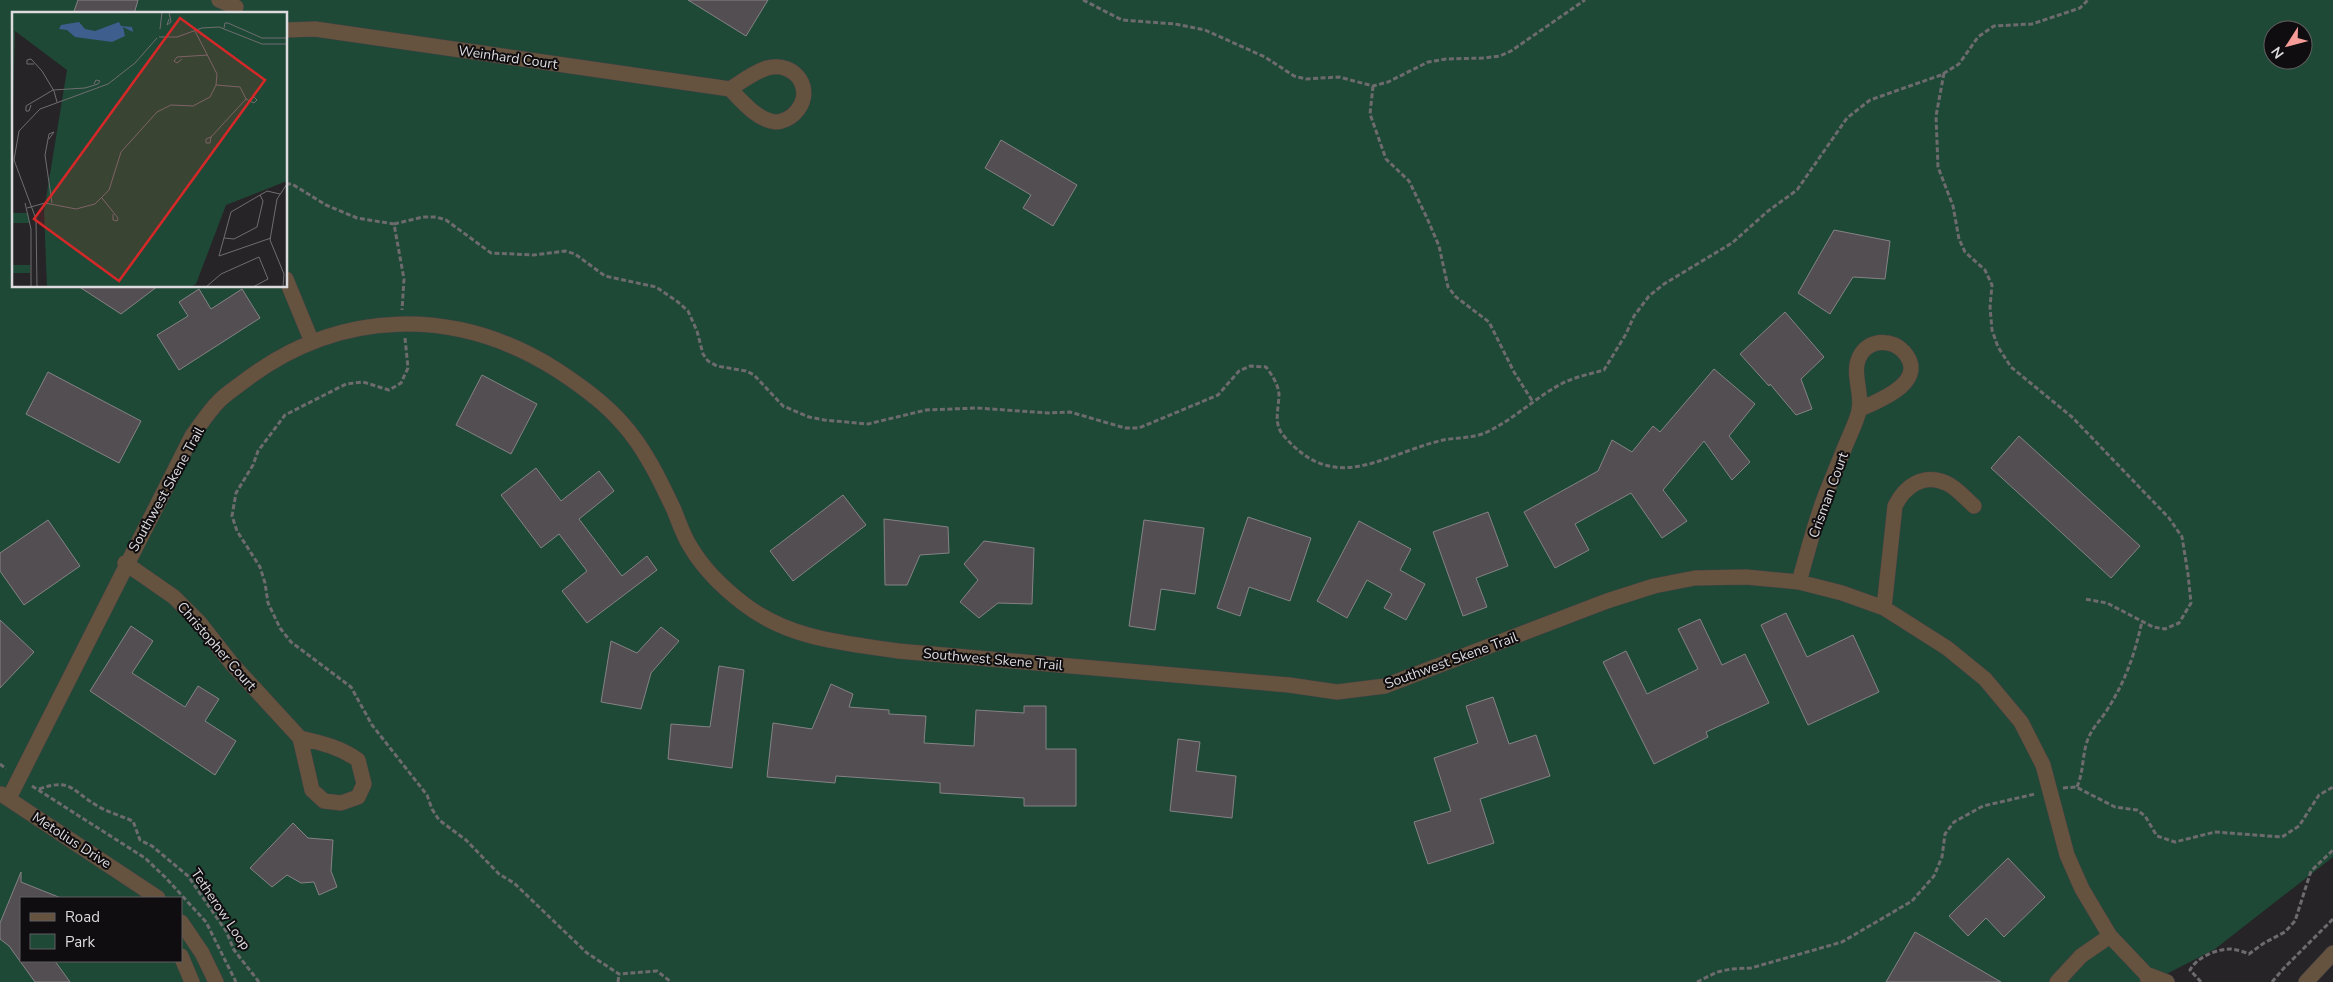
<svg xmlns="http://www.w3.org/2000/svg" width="2333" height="982" font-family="'Nunito Sans',sans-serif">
<rect width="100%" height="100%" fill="#272427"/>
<path fill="#1e4936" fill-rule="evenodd" d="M0,0h2333v857l-118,92 -64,33h-2151zM14,14h272v272h-272zM2273,30h30v30h-30zM21,898h160v63h-160z"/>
<path fill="#524e52" stroke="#858285" d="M78,0h60l-4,14h-61z
M688,0h80l-22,36z
M1001,140l76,45 -24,41 -30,-18 8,-13 -46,-27z
M1834,230l56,11 -5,38 -32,-2 -23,37 -32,-21z
M78,286h80l-37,28z
M199,289l12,20 31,-20 18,29 -81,52 -22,-35 31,-19 -9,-14z
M1785,312l39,45 -23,22 11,30 -16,6 -26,-31 -1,2 -29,-32z
M1714,369l41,35 -26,32 21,26 -18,18 -28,-39 -41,49 24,31 -25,17 -31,-45 -56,31 14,26 -34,18 -31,-56 74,-41 14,-31 20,12 21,-26 7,6z
M48,372l93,49 -22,42 -93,-49z
M482,375l55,29 -26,50 -55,-29z
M2019,436l121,110 -29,32 -120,-110z
M536,468l25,33 38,-30 15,20 -35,28 43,57 25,-20 10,14 -70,53 -25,-32 25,-20 -28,-37 -18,14 -40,-53z
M843,495l23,30 -73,56 -23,-30z
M1488,512l20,54 -32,12 11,29 -24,9 -30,-84z
M1248,517l63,21 -21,63 -41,-14 -9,29 -23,-8z
M884,519l64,8 1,26 -29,2 -13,30h-22z
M48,520l32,46 -56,39 -24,-34v-18z
M1144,520l60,8 -9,66 -34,-5 -6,41 -26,-4z
M1359,521l52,28 -11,21 25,14 -19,36 -22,-12 8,-14 -25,-14 -20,38 -30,-17z
M984,541l50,7 -2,56 -34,-1 -19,15 -19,-16 18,-22 -14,-16z
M1786,613l21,44 46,-22 26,57 -71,33 -47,-100z
M1700,619l22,46 23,-11 24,49 -63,29 2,5 -54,27 -51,-102 23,-11 21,43 51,-25 -20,-40z
M0,620l34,32 -34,36z
M131,626l22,15 -21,32 53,34 13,-21 21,13 -14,22 31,20 -21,34 -125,-84z
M661,627l18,14 -28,32 -10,36 -40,-7 10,-61 26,12z
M719,666l25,4 -12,98 -64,-9 3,-35 39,3z
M831,684l22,10 -4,13 40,3v4l37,2 -2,27 50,3 2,-36 48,3v-7h22v43h30v57h-52v-8l-84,-5v-10l-104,-7 -1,7 -68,-6 6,-54 39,6z
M1493,697l16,47 27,-9 14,41 -70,23 14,44 -66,21 -14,-42 37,-11 -17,-53 44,-15 -12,-37z
M1178,739l22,3 -4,29 40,5 -4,42 -62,-7z
M293,823l15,15 25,2 -2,31 6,16 -18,8 -5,-13 -13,1 -14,-8 -15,12 -22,-19z
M2008,858l37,39 -41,40 -18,-19 -18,18 -19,-20z
M21,872v10l40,16h-40v63h34l15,21h-35l-26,-36 -9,-7v-16z
M1915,932l28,16 58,34h-115z"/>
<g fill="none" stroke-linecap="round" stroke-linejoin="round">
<g stroke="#444144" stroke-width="16">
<path id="minor" d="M219,0l17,7
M286,30l29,-1 415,60c12,12 28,32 46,33 6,0 14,-4 18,-8 23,-22 2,-54 -27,-46 -13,4 -26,14 -37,21
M286,279l26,63
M125,563l49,34 25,25 33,42 68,74 12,52 12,11 17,2 17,-6 6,-13 -6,-24c-18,-13 -37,-17 -58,-22
M1799,582c9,-31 16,-61 28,-91 8,-19 15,-38 23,-56 3,-8 8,-17 9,-25 4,-18 -9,-39 2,-56 10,-15 31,-15 43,-2 25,29 -23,48 -44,57
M1884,608l11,-102c10,-20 28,-33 51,-23 10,4 20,16 28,23
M1,794l157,104
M9,798l183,-362c8,-11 17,-25 27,-35 7,-7 16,-13 24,-19 96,-74 213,-76 314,-12 23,15 47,32 65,53 22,24 38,57 52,87 5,12 9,25 16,36 14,24 33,42 54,58 45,35 100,39 154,47l391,34 48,7 48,-6 222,-85 47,-15 41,-8 51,-1 53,5 43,11 42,15 63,40 38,31 36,43 22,43 24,90 15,34 28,47 36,38 3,8
M181,922l21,31 14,29
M181,956l11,26
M2146,974l21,8
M2057,982l24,-26 29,-20
M2306,982l27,-29"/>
</g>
<path stroke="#6d6b6d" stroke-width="3" stroke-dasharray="5 2.5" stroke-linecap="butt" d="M1083,0l39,20 53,4 30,6 60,27 29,19 12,3 33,-2 34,9 15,-4 40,-20 18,-3 38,-1 16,-2 11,-5 74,-51
M1944,73l-8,43 2,51 15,39 6,33 6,13 20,18 7,15 -2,22 2,23 6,17 13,20 61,50 97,101 13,19 6,37 3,29 -12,20 -14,6 -12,-2 -46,-24 -22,-4
M1373,86l-3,28 16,45 23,22 18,37 12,28 9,41 8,10 33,25 25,50 19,30
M286,184h6l34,21 31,13 37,6 10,55 -2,31
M394,224l29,-7h13l10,3 45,33 43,2 31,-4 10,3 30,22 51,11 22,15 10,9 9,20 6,23 5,7 9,5 29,5 8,4 29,31 26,11 15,3 44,4 58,-14 51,-2 71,5 22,-1 55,16h14l79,-33 21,-24 11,-5 16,1c6,8 12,17 13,27 0,14 -6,29 4,41 51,60 95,22 156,6 15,-4 34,-2 48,-9 27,-13 48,-34 74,-48 13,-7 29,-10 43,-14l22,-36 8,-18 15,-20 15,-12 68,-41 36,-32 29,-21 50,-72 23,-18 71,-25 18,-11 19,-27 16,-11 38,-2 48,-16 8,-8
M405,338l3,30 -7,15 -12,7 -26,-8 -17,2 -61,31 -27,36 -5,14 -17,28 -4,23 5,15 23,36 5,16 3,20 12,25 11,14 60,45 21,38 55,70 5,14 7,11 27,20 33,34 15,9 73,70 32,21 38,-3 14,11
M0,764l6,5
M32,786l113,72 21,20 40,44 30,60
M2077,787c7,-16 5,-33 11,-48 4,-11 13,-19 19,-29 18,-28 28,-56 35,-89
M2063,788l13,-1 39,20 22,3 8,6 12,20 18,6 40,-10 67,5 17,-11 20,-31 14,-8
M39,789c32,-11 32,1 57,16 11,7 25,11 37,16l7,19 12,6 36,30 38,55 8,19 25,32
M618,982l1,-8
M1697,982l20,-10 14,-3 20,-1 91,-26 70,-41 22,-25 8,-19 3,-23 9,-12 29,-16 52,-12
M2201,982l-11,-12c6,-12 26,-21 40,-21 6,0 14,3 19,5l15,-11 21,-11 10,-11 16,-50 22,-21
M2272,982l12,-14 49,-49"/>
<use href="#minor" stroke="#65533f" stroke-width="15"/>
</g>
<g text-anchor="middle" stroke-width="4" stroke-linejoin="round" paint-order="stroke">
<g font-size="14" fill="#dddbdd" stroke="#0f0d0f">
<text transform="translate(508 57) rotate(8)" y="5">Weinhard Court</text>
<text transform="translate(166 489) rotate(-61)" y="5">Southwest Skene Trail</text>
<text transform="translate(1828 495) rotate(-70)" y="5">Crisman Court</text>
<text transform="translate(217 646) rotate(49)" y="5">Christopher Court</text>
<text transform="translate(993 659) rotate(5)" y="5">Southwest Skene Trail</text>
<text transform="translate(1451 660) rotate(-20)" y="5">Southwest Skene Trail</text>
<text transform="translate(72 840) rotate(33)" y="5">Metolius Drive</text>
<text transform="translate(221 909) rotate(56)" y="5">Tetherow Loop</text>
</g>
</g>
<g transform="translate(12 12)">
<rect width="275" height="275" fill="#272427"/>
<path d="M0,0h275v169l-61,24 -30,79 -6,3h-143l-3,-76 23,-141 -52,-39 -3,107zM0,201h16l2,10h-18zM0,253h18v8h-18z" fill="#1e4936"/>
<path d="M67,10l6,7 10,2 24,-9 2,4 11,1 1,5 -10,-5 2,9 -13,6 -37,-5 -8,-7 -8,-1 2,-4z" fill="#3e5e8d"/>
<path fill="none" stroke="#706d70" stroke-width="1" d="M157,7l-2,6 4,-3 -2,-10M212,16l1,-5h3l34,15h25M148,17l2,-17M147,25h18l25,-9 17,-1 43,17h25M170,47l-5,4 -3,-2 3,-4 31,-2M22,52h-7v-4l4,-1 11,12 12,20 3,11M234,87l8,4 3,-3 -3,-3 -5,3M19,93l-2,6h-3v-5l27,-16 32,-2 13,-4 2,-3 -4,-1 -2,4M199,125l-1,6h-4v-4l5,-2 35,-38 -6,-12 -24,-2M37,127l5,-7 -5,2 -4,21 7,48M90,186l16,20 -1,3 -4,-1v-6M13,191l6,26v58M15,196l18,-5 31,6 19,-5 14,-14 12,-38 36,-40 14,-7 22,1 17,-9 6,-12 1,-11 -22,-43M212,226l10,1 23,-12 6,-26 -3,-6M259,226l-52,18 12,-44 36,-21 13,3M25,275l-1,-68 -22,-59 5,-29 21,-22 68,-25 27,-21 22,-25M194,275l15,-13 38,-17 9,22 -15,8M271,275l1,-13 -14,-34 7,-41 10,-15"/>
<path fill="#d62828" fill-opacity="0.15" stroke="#d62828" stroke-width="2.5" d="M168,6l85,62 -146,201 -85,-62z"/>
<rect width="275" height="275" fill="none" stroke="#dddbdd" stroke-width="2.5"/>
</g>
<rect x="20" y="897" width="162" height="65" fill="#0f0d0f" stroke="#615f61"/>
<rect x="30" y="913" width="25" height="8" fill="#65533f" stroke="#615f61"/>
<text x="65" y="922" font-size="15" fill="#dddbdd">Road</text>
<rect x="30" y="934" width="25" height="15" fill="#1e4936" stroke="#615f61"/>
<text x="65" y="947" font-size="15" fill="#dddbdd">Park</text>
<g transform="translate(2288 45) rotate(234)"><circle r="24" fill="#0f0d0f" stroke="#615f61"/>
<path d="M0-4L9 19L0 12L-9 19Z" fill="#f59b98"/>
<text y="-8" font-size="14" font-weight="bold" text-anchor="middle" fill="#dddbdd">N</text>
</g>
</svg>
